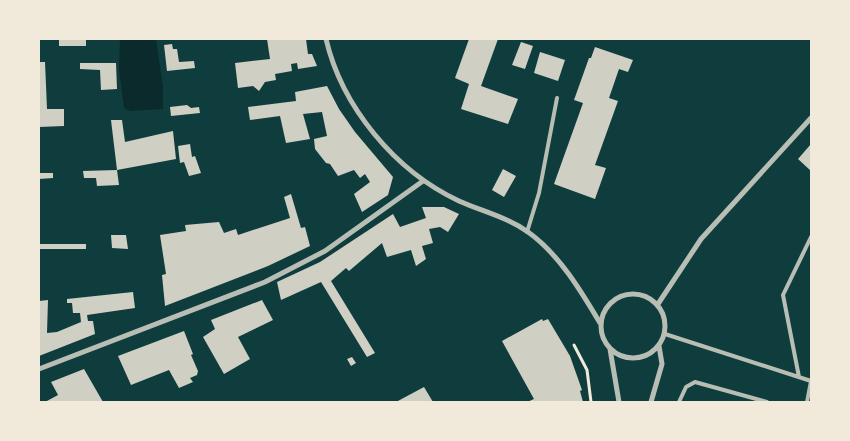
<svg xmlns="http://www.w3.org/2000/svg" width="850" height="441" font-family="Mulish,sans-serif">
<rect width="100%" height="100%" fill="#0f3d3e"/>
<path fill="#0a2a2b" d="M120,39h36l7,48v22l-33,2 -6,-3 -5,-39z"/>
<path fill="#cfcfc3" d="M59,39h27v7h-27z
M267,39h39l2,15h4l5,12 -19,3 -1,-6 -6,1 1,7 -17,3 1,6 -11,2 -6,9 -6,-5 -15,2 -3,-25 35,-4z
M469,39h29l-17,47 37,13 -10,25 -47,-15 8,-25 -14,-6z
M521,42l12,4 -8,23 -13,-4z
M172,44l1,5h4l2,13 15,-1 1,7 -28,3 -3,-26z
M595,47l38,13 -5,12 -9,-3 -10,29 9,3 -23,64 11,3 -11,31 -41,-15 29,-81 -9,-3 15,-42h2z
M540,52l25,8 -7,21 -24,-8z
M39,62h6l2,47h17v17l-25,1z
M80,63h36l1,26 -16,1 -1,-20 -20,-1z
M327,86l12,23 16,23 38,45 -5,18 -26,17 -8,-18 16,-12 -5,-8 -5,4 -6,-8 -16,6 -8,-12 -4,-1 -11,-14 -1,-10 13,-3 -5,-24 -19,2 7,25 -24,4 -6,-27 -30,4 -2,-13 48,-6 -1,-9z
M187,105l4,3 8,-1 1,6 -29,3 -1,-9z
M111,120h11l3,22 48,-11 3,28 -59,11 2,15 -22,1 -1,-8h-12l-1,-7 34,-1z
M190,144l2,13 3,-1 6,17 -12,3 -5,-14 -4,1 -2,-17z
M811,144v27l-13,-12z
M503,169l13,7 -12,21 -12,-7z
M39,173h14v5l-14,1z
M291,194l10,34 4,-1 5,19 -42,20 -103,40 -3,-31 4,-1 -6,-39 26,-4 -1,-6 34,-3 5,11 12,-4 2,6 52,-17 -6,-21z
M422,207h22l15,7 -11,18 -8,-5 -11,2 4,14 -11,3 4,13 -10,7 -5,-16 -24,7 -5,-14 -33,28 -3,-3 -15,13 44,72 -8,4 -46,-75 -40,18 -4,-18 43,-20 73,-48 7,13 26,-9z
M111,235h15l2,14 -16,-1z
M39,244h47v5h-47z
M133,292l2,16 -48,7 1,6h5l2,13 -56,22v-55l9,-1 -1,33 10,-1 24,-10 -1,-9h-7l-1,-10h-5v-4z
M262,300l11,20 -35,17 12,22 -26,15 -21,-37 12,-8 -4,-9z
M542,319l1,2 5,-2 22,37 12,34 -2,1 3,11h-56l7,-3 -32,-58z
M184,331l9,23 -2,1 7,16 -1,4 -7,3 3,4 -14,6 -10,-18 -38,15 -13,-29z
M352,357l4,6 -5,3 -4,-7z
M84,369l19,33h-58l13,-7 -7,-13z
M424,387l9,15h-37z"/>
<g fill="none" stroke-linecap="round" stroke-linejoin="round">
<path stroke="#f1e9da" stroke-width="3" d="M574,345l13,25 4,32"/>
<path stroke="#b8beb3" stroke-width="4" d="M527,232l12,-39 18,-95
M665,334l146,47
M799,377l-16,-82 28,-58
M679,402l7,-15 9,-5 72,20
M807,402l4,-21"/>
<path stroke="#b8beb3" stroke-width="5" d="M326,39c16,68 69,132 133,162 22,10 48,16 69,31 31,22 53,59 72,91
M601 326a32 32 0 1 1 64 0a32 32 0 1 1-64 0Z
M658,304l43,-65 110,-121
M610,349l9,53
M39,369l226,-87 60,-31 98,-70
M651,402l11,-38 -3,-18"/>
</g>
<rect width="850" height="441" fill="none" stroke="#f1e9da" stroke-width="80"/>
</svg>
